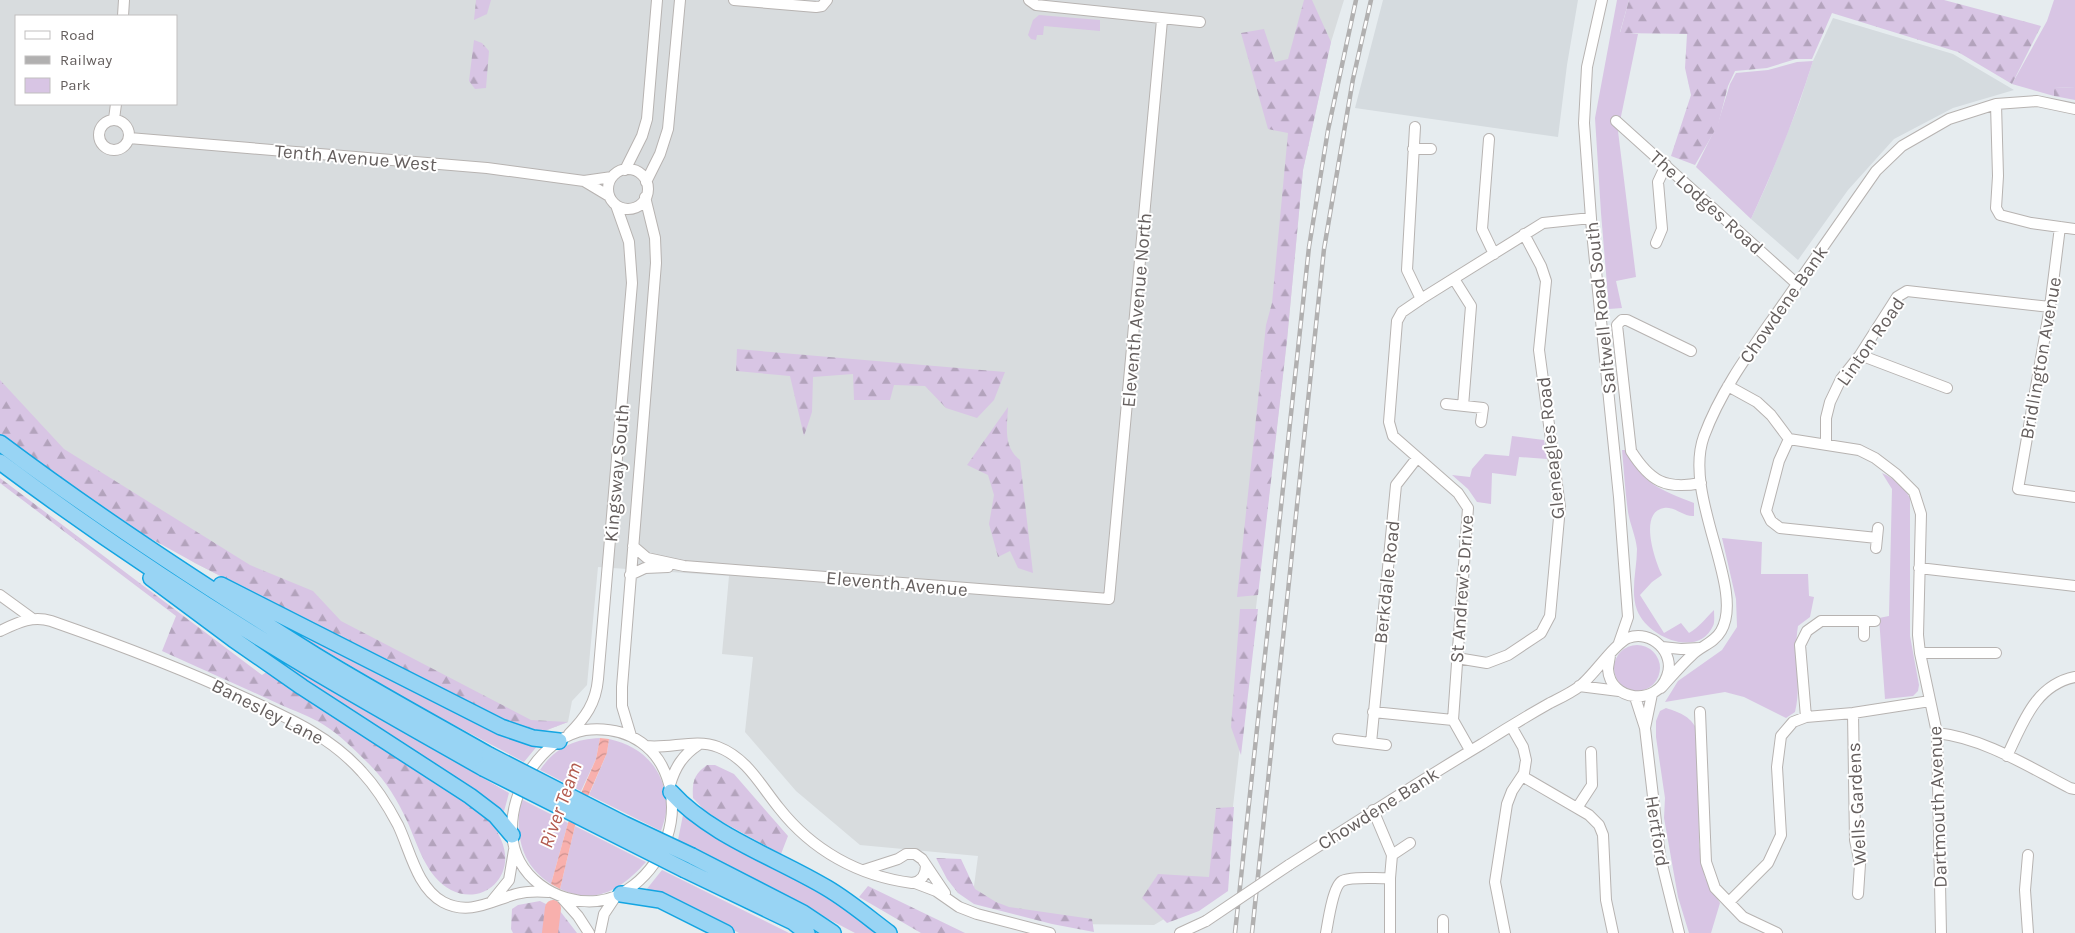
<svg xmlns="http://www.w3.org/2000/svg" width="2075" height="933" font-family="Karla,sans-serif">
<defs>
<pattern id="forest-firs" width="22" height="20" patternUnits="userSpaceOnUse" patternTransform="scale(1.25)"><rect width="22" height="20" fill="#d8c5e4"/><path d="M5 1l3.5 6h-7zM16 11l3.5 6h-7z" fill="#b3a3bc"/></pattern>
<pattern id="water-waves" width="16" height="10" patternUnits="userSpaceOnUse" patternTransform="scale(1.25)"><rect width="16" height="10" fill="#f8b0ad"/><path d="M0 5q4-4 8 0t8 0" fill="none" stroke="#cc9290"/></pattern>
</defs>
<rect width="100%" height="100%" fill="#e6ecef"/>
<path fill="#d8dcde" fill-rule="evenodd" d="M0,0h1344l-13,42 -28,128 -16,170 -63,544 -70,41 -82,-1 -100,-23 6,-45 -118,-11 -64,-54 -51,-59 8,-75 -31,-3 7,-78 -131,-9 -11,118 -15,16 -4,21 -29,11 -202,-97 -142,-73 -195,-127zM16,16h160v88h-160z"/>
<path fill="#d5dbdf" d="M1383,0h195l-11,65 -9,72 -203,-29z
M1833,18l120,36 61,36 -61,18 -59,31 -46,51 -50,70 -47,-41 16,-35 32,-80 14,-43z"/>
<path fill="#d8c5e4" d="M1617,0h12l-9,32 18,2 -20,97 18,146 -20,4 6,27 -13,1 -8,-96 -6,-95z
M2054,0h21v87l-21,1v8l-42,-12 35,-63z
M1039,15l61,5v11l-56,-5 -1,9h-6l-1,5 -5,-1 -3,-4 5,-15z
M1813,61c-17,54 -38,106 -62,158l-55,-52 22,-44 12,-39 6,-11 32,-3 29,-8z
M1512,436l32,4 3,19 -28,-2 -3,19 -24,-3 -1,31 -14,-2 -9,-13 -16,-14 18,2 2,-8 13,-15 24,2z
M1622,450h3c19,35 34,39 69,53v13c-11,1 -19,-10 -30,-8 -26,4 -9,53 -2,67l-10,7 -12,13 24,38 17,-10 8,10c10,-6 16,-14 25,-23 0,5 1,12 -1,16 -15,33 -66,11 -76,-16 -7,-19 0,-41 0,-61 -1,-12 -7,-25 -9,-37 -3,-21 -4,-41 -6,-62z
M1882,473c13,6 21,13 28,25v138l9,49 -1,6 -5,5 -28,3 -6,-81 10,-2 3,-127z
M1722,538l40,4 -1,32h47l1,22 5,1 -4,20 -12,9c-5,29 4,58 -3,86l-9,6 -42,-21 -19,-5 -60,10 13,-21 44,-31 15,-23 -1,-28z
M259,611l279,134 -14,17 -106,-56z
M212,617l155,94 142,82 -6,22 -39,-31z
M1614 668a23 23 0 1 1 46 0a23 23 0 1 1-46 0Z
M1666,708c15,5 26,9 32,24l1,112 6,34 15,25 -9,30h-22l-11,-36 -14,-79 1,-20 -9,-61v-16l4,-10z
M600,738l-4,21 -15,32 -41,-21c15,-22 34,-31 60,-32z
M609,739c32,7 54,28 57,61 2,10 -2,22 -5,31l-72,-36 18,-42z
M521,799l47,24 -17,61c-31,-20 -36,-50 -30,-85z
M683,815l179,103 18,15h-25l-177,-93z
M575,826l71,36c-24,26 -48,44 -86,27z
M662,870l127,63h-50l-63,-34 -30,-9z"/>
<path fill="url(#forest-firs)" d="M476,0h15l-4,14 -13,6z
M1304,0h8l19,42 -28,128 -16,170 -29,255 -21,2 29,-272 6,-22 16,-170 -20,-4 -27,-96 23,-4 11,33 13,-3z
M1629,0h315l97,26 -29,58 -54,-32 -126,-39 -20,46h-16l-29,9 -32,3 -7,15 -10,39 -23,40 -24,-9 20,-61 -6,-27 2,-34 -67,-1z
M474,40l8,3 7,8 -3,37 -11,1 -6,-8z
M2075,87v13l-21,-4v-8z
M737,349l268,23 -11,28 -17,18 -31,-10 -21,-22 -31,-1 -4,15h-36l-1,-26 -40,3 -1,35 -8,24 -14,-60 -54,-5z
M0,380l64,69 186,116 63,26 28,30 190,99 37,2 -29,11 -23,-5 -321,-165 -67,-37 -128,-90z
M1008,407c-1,20 -5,40 12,53l13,113 -15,-5 -8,-17 -12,6 -9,-33 5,-29 -6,-20 -21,-10z
M0,478l262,197 6,-4 220,145c7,12 16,25 17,38 3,30 -27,50 -54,36 -25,-13 -33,-45 -44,-69 -9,-20 -21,-40 -37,-56 -13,-13 -31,-31 -46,-40 -14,-9 -30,-14 -45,-21 -39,-18 -78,-35 -117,-53l14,-35 -176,-133z
M1240,609h18l-17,146 -10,-28z
M707,765h8l19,9 54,62 -7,18 -73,-40 -15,-16c-1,-16 1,-24 14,-33z
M1234,807l-6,84 -29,20 -32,12 -25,-25 16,-24 51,3 7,-69z
M936,858l25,1 14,30 21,13 13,5 83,12 2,13 -42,-8 -78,-20 -16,-11 -11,-14z
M868,886l97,47h-44l-62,-36z
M540,901l20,10 17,22h-64l-2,-4 1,-20 6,-4z"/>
<path fill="url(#water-waves)" d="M600,738l9,1 -2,14 -32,73 -15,63 -9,-5 17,-61 28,-64z"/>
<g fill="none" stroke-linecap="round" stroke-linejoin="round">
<path stroke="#f8b0ad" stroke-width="16" d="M550,933l3,-25"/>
<g stroke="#b7b3b1" stroke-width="12">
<path id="minor" d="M734,0l82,7 6,-1 5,-6
M1029,0l7,5 164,17
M1602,0l-15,67 -3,56 8,109 27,265 9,120 -9,26
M123,16l1,-16
M1996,104l2,72 -2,32 4,7 31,8 44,6
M114,119l2,-15
M99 135a15 15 0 1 1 30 0a15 15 0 1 1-30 0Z
M1616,121l181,163
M1415,127l-8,143 14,29
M129,138l358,30 97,13 28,-4
M1489,139l-7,90 12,25
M1413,149h18
M608 189a20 20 0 1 1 40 0a20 20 0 1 1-40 0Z
M625,170l17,-34 5,-17 10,-119
M584,181l25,15
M646,182l14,-28 8,-25 12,-129
M2060,227l-10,80 -32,182 57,8
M1656,243l6,-14 -4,-47 8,-17
M1454,279l17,27 -8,100
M1691,351l-64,-31h-5l-5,5 14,126c19,30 34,39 70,32
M1860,355l87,33
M1728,386l29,16 14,13 18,24 70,11 16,8 21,16 18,18 7,22 -3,121 2,18 17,80 4,200
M1446,404l37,4 -2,14
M1789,439l-10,22 -13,50 5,10 9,7 97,10
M1826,445v-27l4,-16 11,-23 19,-24 37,-58 10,-6 143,16
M633,546l14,12 37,8 425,33 53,-579
M1876,548l2,-20
M1919,568l156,18
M630,575l15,-7 23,-1
M0,595l33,24
M1864,621v15
M0,631c17,-8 32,-16 51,-10 66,23 130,47 194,77 43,20 85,38 117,74 15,16 26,34 36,53 12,25 19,63 45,77 26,14 48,-1 73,-8 11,-3 22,-3 33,-2
M1662,647l19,2 19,-1
M1920,653h76
M1457,658l30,5 21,-8 33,-22 9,-17 10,-109 -21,-157 7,-69 -5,-15 -17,-32
M1579,686l40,5
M1661,688c10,-11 20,-23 31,-33 9,-9 22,-12 29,-24 25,-42 -39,-135 -17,-195 17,-46 47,-86 75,-126 32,-46 65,-93 97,-139l26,-25 47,-27 47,-15 41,-3 38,8
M1635,697l10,31 15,128 19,77
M1373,712l80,8
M1700,712l6,150 9,26 28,29 34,16
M1853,713l2,127 5,24 -2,30
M1806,717l-6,-72 7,-14 14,-10h54
M1645,728l7,-34
M585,730c94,-10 114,103 49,155 -10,8 -24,15 -37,16 -41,4 -83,-25 -85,-68 -2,-43 29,-94 73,-103z
M1937,733c47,5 92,34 133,55l5,1
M569,734c16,-16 27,-31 29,-55l34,-396 -3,-41 -13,-37
M631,736l-9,-30v-19l34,-424 -1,-25 -10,-41
M1338,739l48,6
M1371,743l25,-258 21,-27
M646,746c24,3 50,-8 72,1 29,11 43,39 61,61 33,42 79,68 133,75 9,-1 14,-8 14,-18
M1470,750l-17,-30 15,-212 -10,-15 -65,-57 -4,-14 8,-101 5,-9 19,-13 122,-76 48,-5
M2007,756c16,-33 28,-71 68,-79
M1522,776l67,39 10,10 4,10 3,65 7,33
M670,785c5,-18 13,-30 28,-40
M1577,808l15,-23 -1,-33
M1373,810l19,45 -2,23v55
M1392,855l18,-12
M2028,855l-3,35 3,43
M1289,865c64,-41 128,-82 193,-121 22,-14 45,-28 68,-41 10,-5 21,-10 30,-17 14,-11 34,-42 48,-48 23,-9 48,15 39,38 -10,30 -57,26 -59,-7 0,-4 2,-10 2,-15
M864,870l34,-11 8,-5h9l7,5 23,34
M915,883l21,8 23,16 18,7 73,19
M562,898l16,18 11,17
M492,901l17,-21 5,-30
M1729,902l39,-39 13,-28 -4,-68 4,-31 12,-14 13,-5 47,-4 77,-12
M1443,920v13
M600,933l4,-19 12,-18
M1180,933l26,-12
M1326,933c2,-11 7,-47 16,-52 10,-5 36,-2 48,-3
M1505,933l-10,-51 12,-78 5,-13 12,-18 2,-13 -3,-13 -12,-21"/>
</g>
<g stroke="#13a5e2" stroke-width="18">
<path id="highway" d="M0,443c101,76 207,145 315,212 57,35 116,67 174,100
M0,462c99,74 203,143 309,206 57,34 116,67 174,100
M151,578l82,61 69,48 168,109 25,19 17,20
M221,585l280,142 32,11 26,3
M671,792c40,44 106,66 156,96 22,13 42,30 62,45
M692,856l111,57 30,20
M685,870l108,52 14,11
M621,894l39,6 66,33"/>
</g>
<use href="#minor" stroke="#fff" stroke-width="10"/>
<use href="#highway" stroke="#98d4f4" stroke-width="15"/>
<g stroke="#b1b0b0" stroke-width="4.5">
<path id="rail" d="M1235,933l74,-686 19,-117 28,-130
M1252,933l72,-684 29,-170 18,-79"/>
</g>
<use href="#rail" stroke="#fff" stroke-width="2.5" stroke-dasharray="8" stroke-linecap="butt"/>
<g stroke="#b7b3b1" stroke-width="12" stroke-linecap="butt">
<path id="minor-bridge" d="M1206,921l83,-56"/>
</g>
<g stroke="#13a5e2" stroke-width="18" stroke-linecap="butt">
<path id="highway-bridge" d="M489,755l135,69 68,32
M483,768l202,102"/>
</g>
<use href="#minor-bridge" stroke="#fff" stroke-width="10"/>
<use href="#highway-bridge" stroke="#98d4f4" stroke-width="15"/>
</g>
<g text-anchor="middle" stroke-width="4" stroke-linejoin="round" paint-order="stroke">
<g font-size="19" fill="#655f5e" stroke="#fff">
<text transform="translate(356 157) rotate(5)" y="7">Tenth Avenue West</text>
<text transform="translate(1707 202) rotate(42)" y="7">The Lodges Road</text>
<text transform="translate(1783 304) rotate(-55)" y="7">Chowdene Bank</text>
<text transform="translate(1600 308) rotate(-96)" y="7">Saltwell Road South</text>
<text transform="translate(1136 310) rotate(-85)" y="7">Eleventh Avenue North</text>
<text transform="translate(1870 341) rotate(-55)" y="7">Linton Road</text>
<text transform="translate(2040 358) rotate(-80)" y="7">Bridlington Avenue</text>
<text transform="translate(1550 448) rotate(-96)" y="7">Gleneagles Road</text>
<text transform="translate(616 473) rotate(-85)" y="7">Kingsway South</text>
<text transform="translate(1386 582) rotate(-84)" y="7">Berkdale Road</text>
<text transform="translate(897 583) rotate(5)" y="7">Eleventh Avenue</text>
<text transform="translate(1461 589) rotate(-86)" y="7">St Andrew's Drive</text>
<text transform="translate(268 711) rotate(27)" y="7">Banesley Lane</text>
<text transform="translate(1856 804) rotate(-93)" y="7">Wells Gardens</text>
<text transform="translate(1937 807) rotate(-92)" y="7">Dartmouth Avenue</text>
<text transform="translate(1378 808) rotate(-32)" y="7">Chowdene Bank</text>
<text transform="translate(1658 831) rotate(81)" y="7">Hertford</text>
</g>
<g font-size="20" font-style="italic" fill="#b25a4e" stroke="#fff">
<text transform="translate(560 805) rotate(-70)" y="7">River Team</text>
</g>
</g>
<rect x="15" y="15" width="162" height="90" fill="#ffffff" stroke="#c1bfbf"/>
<rect x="25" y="31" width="25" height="8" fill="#ffffff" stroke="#c1bfbf"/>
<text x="60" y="40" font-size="15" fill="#655f5e">Road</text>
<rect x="25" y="56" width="25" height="8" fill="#b1b0b0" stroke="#c1bfbf"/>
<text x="60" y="65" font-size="15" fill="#655f5e">Railway</text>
<rect x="25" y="78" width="25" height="15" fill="#d8c5e4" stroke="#c1bfbf"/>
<text x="60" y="90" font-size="15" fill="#655f5e">Park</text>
</svg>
